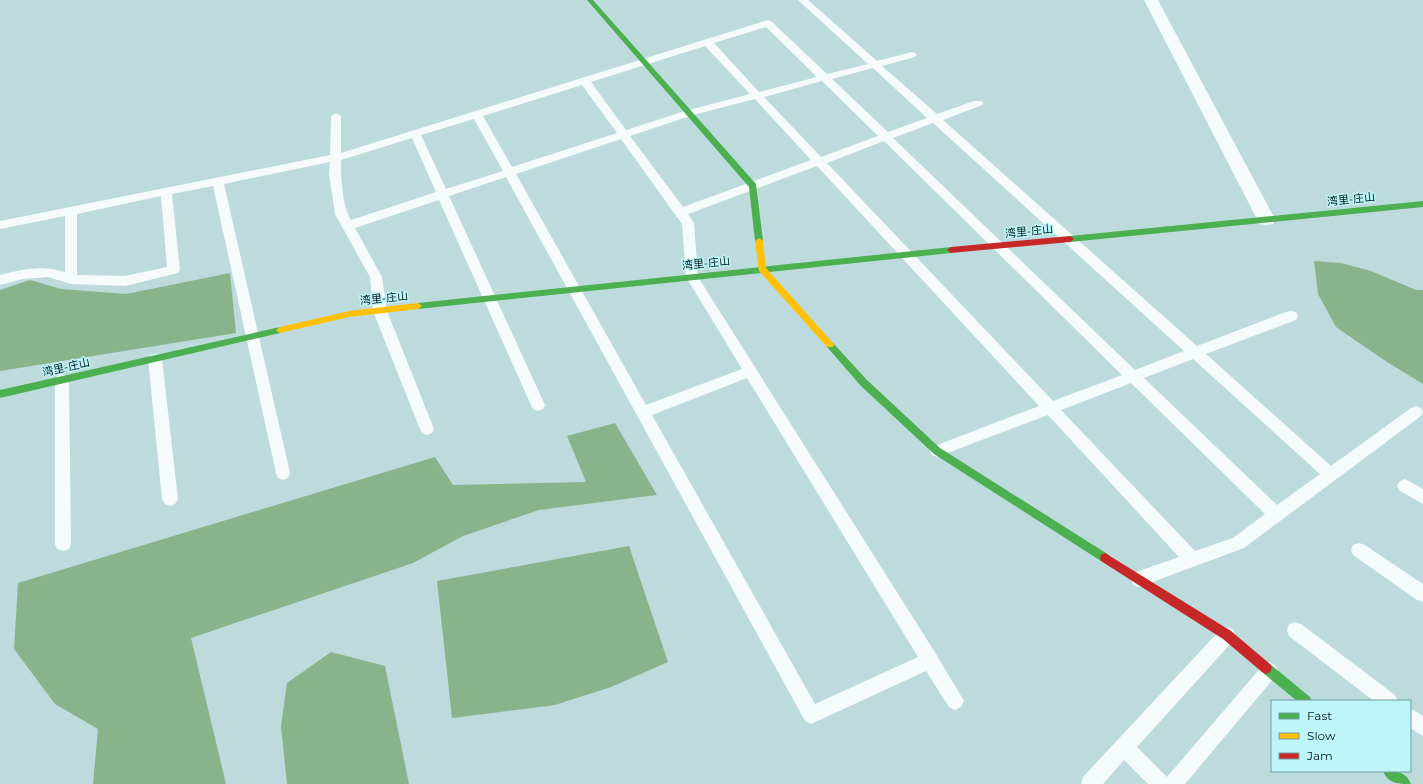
<svg xmlns="http://www.w3.org/2000/svg" width="1423" height="784" font-family="Montserrat,'Noto Sans SC',sans-serif">
<rect width="100%" height="100%" fill="#bddbdd"/>
<path fill="#89b38a" d="M1314,261l27,2 30,8 45,19h7v94l-36,-22 -51,-35 -18,-33z
M230,273l6,60 -236,38v-81l30,-10 31,9 65,5z
M615,423l42,72 -118,15 -76,26 -50,27 -222,75 35,146h-133l5,-55 -43,-25 -41,-55 4,-66 417,-126 18,28 133,-3 -19,-46z
M629,546l39,116 -57,25 -56,18 -103,13 -15,-137z
M331,652l54,14 24,118h-122l-6,-58 6,-43z"/>
<g fill="none" stroke-linecap="round" stroke-linejoin="round">
<path fill="#f5fafa" fill-rule="evenodd" d="M798,0h10l69,61 35,-9 3,1 2,2 -2,2 -33,9 55,48 37,-13h8l1,2 -1,2 -39,15 254,226 89,-34 5,-1 5,1 2,4 -2,4 -90,34 125,112 80,-58 5,-2 5,2 2,4 -2,4 -177,132 -105,39 -6,-2 -2,-6 2,-6 46,-16 -131,-142 -111,42 -5,-2 -2,-4 2,-4 107,-41 -222,-240 -129,48 6,9 4,54 238,377 28,47 -3,6 -6,3 -6,-3 -23,-36 -115,53 -6,-3 -299,-544 -57,19 96,209 -2,4 -5,2 -5,-2 -2,-4 -92,-205 -84,28 27,49 5,34 47,118 -2,4 -5,2 -5,-2 -2,-4 -47,-118 -3,-34 -35,-63 -6,-40 1,-12 -106,22 66,289 -2,5 -5,2 -5,-2 -2,-5 -63,-287 -41,8 8,76 -2,3 -53,13 -54,-2 -23,-7 -25,2 -23,6v-10c25,-6 39,-10 65,-3v-56l-65,13v-8l330,-66 1,-39 5,-3 5,3v37l427,-133 3,1 56,53 41,-10zM766,27l51,50 -58,15 -45,-49zM705,46l45,48 -65,17 -59,19 -35,-48zM873,68l54,50 -39,14 -56,-53zM822,81l56,55 -57,21 -57,-60zM582,85l35,48 -105,34 -29,-51zM755,99l56,61 -128,47 -53,-71 63,-21zM474,119l29,52 -57,18 -25,-54zM933,123l251,228 -49,19 -242,-232zM412,138l24,54 -85,28c-9,-15 -10,-43 -10,-60zM621,139l61,85 4,53 56,92 -96,36 -130,-231zM884,141l238,234 -69,26 -226,-238zM161,196l6,71 -42,9 -48,-1v-61zM1193,359l127,115 -43,31 -133,-127zM747,378l171,279 -103,47 -163,-289zM1131,383l134,131 -32,24 -38,13 -134,-141z
M155,354l5,1 2,4 16,140 -3,5 -5,2 -5,-2 -3,-5 -14,-140 2,-4z
M62,374l5,2 2,4 2,164 -2,5 -6,2 -6,-2 -2,-5v-164l2,-4z
M1405,479l18,10v15l-23,-13 -3,-5 3,-5z
M1359,543l6,2 58,39v18l-6,-2 -64,-45 -2,-5 2,-5z
M1295,622l6,2 94,71 3,6h-24l-85,-65 -2,-6 2,-6z
M1227,627l6,2 2,6 -2,6 -96,106 30,30 96,-112 6,-3 6,3 3,6 -3,6 -90,107h-37l-24,-24 -21,24h-22l2,-7 138,-148z
M1410,708l13,8v20l-13,-8z"/>
<path fill="#f5fafa" fill-rule="evenodd" d="M1144,0h14l117,219 -2,5 -7,1 -7,-1 -2,-5z"/>
<path fill="#4caf50" fill-rule="evenodd" d="M587,0h6l163,184 7,57 -1,2h-6l-1,-2 -6,-54z
M1423,201v6l-353,35 -4,-3 4,-3z
M951,247l4,3 -4,3 -533,56 -4,-3 4,-3z
M280,327l4,3 -4,3 -280,65v-8z
M830,342l3,1 34,37 73,68 169,107 1,3 -1,3 -4,2 -4,-2 -167,-107 -73,-68 -34,-39 -1,-2 1,-2z
M1266,662l4,2 40,33 2,4h-15l-35,-29 -2,-4 2,-4z
M1383,771c12,0 23,0 28,13 -12,0 -23,0 -28,-13z"/>
<path fill="#ffc107" fill-rule="evenodd" d="M759,238l4,3 3,27 67,75 1,2 -1,2h-6l-68,-76 -4,-30z
M418,303l4,3 -4,3 -69,8 -69,16 -4,-3 4,-3 69,-16z"/>
<path fill="#c62828" fill-rule="evenodd" d="M1070,236l4,3 -4,3 -119,11 -4,-3 4,-3z
M1105,553l126,78 39,33 2,4 -2,4 -4,2 -4,-2 -39,-33 -122,-78 -1,-3 1,-3z"/>
</g>
<g text-anchor="middle" stroke-width="3" stroke-linejoin="round" paint-order="stroke">
<g font-size="11" fill="#041a1b" stroke="#bdf5f8">
<text transform="translate(1351 199) rotate(-6)" y="4">湾里-庄山</text>
<text transform="translate(1029 231) rotate(-6)" y="4">湾里-庄山</text>
<text transform="translate(706 263) rotate(-6)" y="4">湾里-庄山</text>
<text transform="translate(384 298) rotate(-6)" y="4">湾里-庄山</text>
<text transform="translate(66 367) rotate(-13)" y="4">湾里-庄山</text>
</g>
</g>
<rect x="1271" y="700" width="140" height="72" fill="#bdf5f8" stroke="#739da0"/>
<rect x="1279" y="713" width="20" height="6" fill="#4caf50" stroke="#739da0"/>
<text x="1307" y="720" font-size="12" fill="#041a1b">Fast</text>
<rect x="1279" y="733" width="20" height="6" fill="#ffc107" stroke="#739da0"/>
<text x="1307" y="740" font-size="12" fill="#041a1b">Slow</text>
<rect x="1279" y="753" width="20" height="6" fill="#c62828" stroke="#739da0"/>
<text x="1307" y="760" font-size="12" fill="#041a1b">Jam</text>
</svg>
